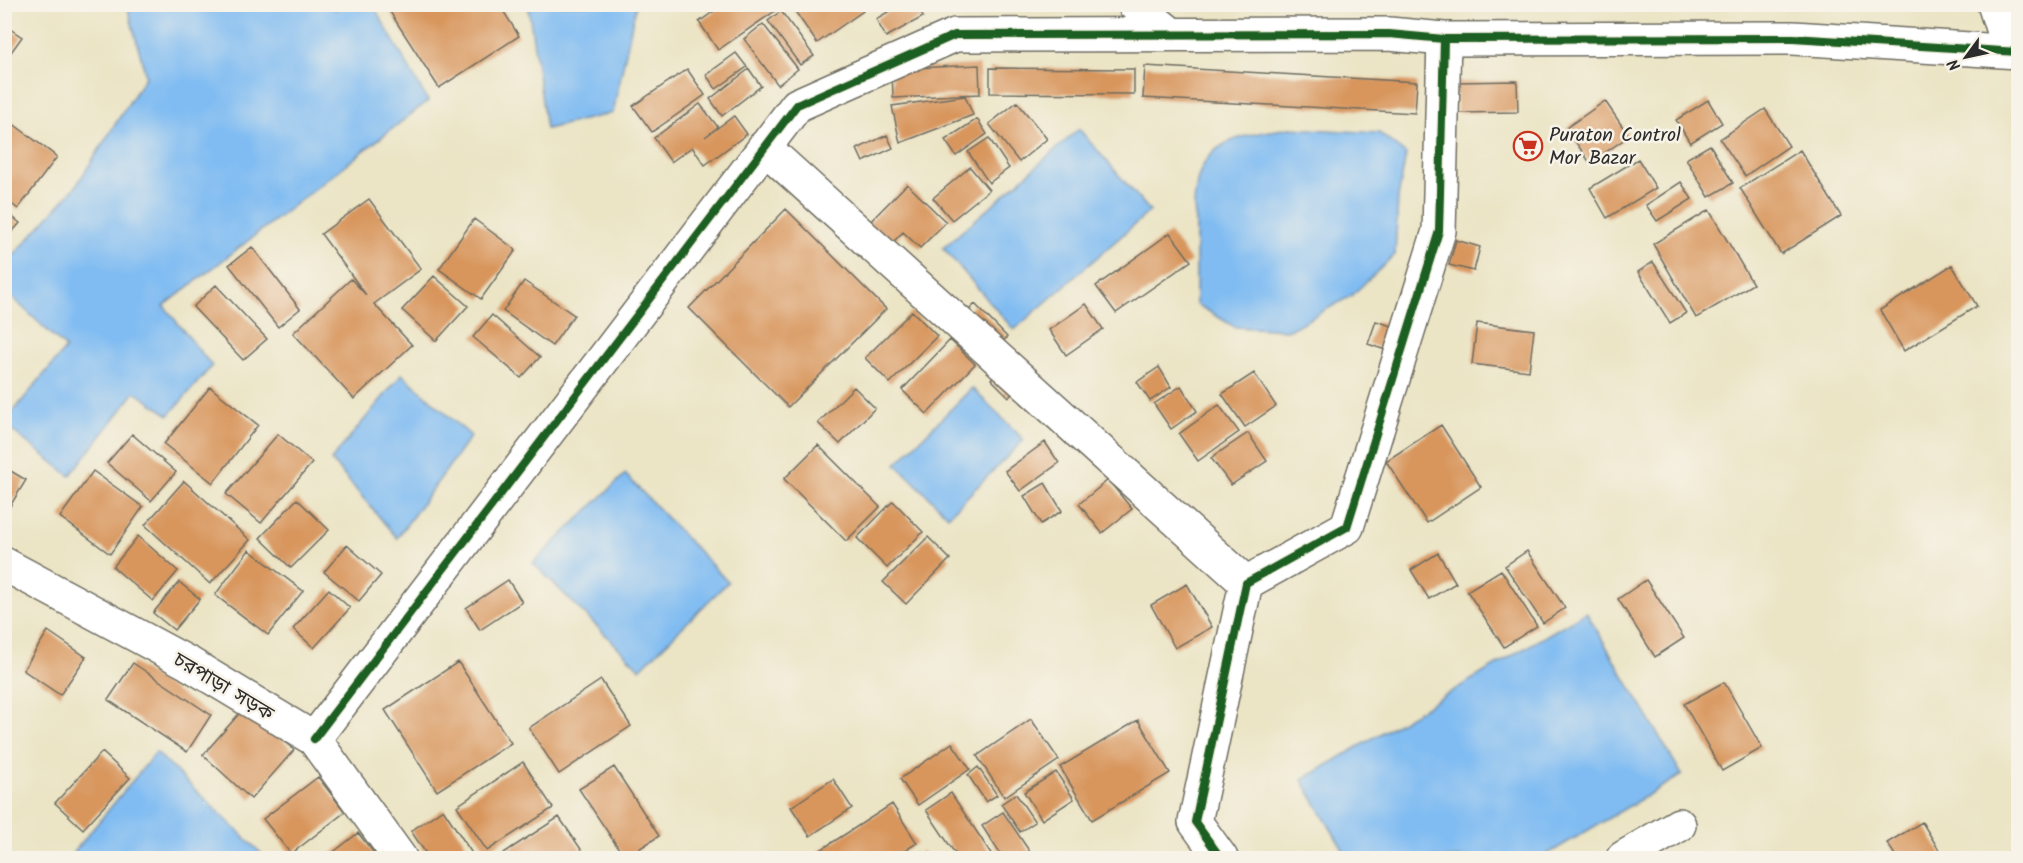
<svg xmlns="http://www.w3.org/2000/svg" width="2023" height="863" font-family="Kalam,'Noto Sans Bengali',sans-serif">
<rect width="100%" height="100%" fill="#f7f3e8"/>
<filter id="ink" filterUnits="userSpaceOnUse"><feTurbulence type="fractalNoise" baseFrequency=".0167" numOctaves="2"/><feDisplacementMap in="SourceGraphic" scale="12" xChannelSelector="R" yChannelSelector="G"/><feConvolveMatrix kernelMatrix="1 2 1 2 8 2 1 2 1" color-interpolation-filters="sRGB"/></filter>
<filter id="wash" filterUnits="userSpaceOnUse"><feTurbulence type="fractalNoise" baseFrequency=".008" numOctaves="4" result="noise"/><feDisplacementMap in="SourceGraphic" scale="24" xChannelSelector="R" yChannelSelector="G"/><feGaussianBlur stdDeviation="1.35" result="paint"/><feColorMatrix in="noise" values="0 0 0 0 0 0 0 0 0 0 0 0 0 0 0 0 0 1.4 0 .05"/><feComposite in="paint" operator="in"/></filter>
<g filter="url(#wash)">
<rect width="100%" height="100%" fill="#ebe4c5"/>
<path fill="#80bcf2" stroke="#56748e" stroke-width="1.5" d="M329,5l6,5 7,-5h31l55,96 -264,205 48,60 -43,49 -34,-23 -65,84 -65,-51v-4l61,-73 -61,-57v-26l71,-79 70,-110 -19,-71z
M528,5h108l-23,108 -67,16z
M1290,128l89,5 27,21 -8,44 -3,57 -44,41 -62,34 -54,-3 -39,-23v-83c-3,-12 -2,-21 0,-33 7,-51 52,-53 94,-60z
M1079,129l71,82 -136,119 -71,-82z
M402,374l69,62 -74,102 -66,-78z
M972,388l52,52 -76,76 -52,-52z
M625,474l103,108 -88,87 -107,-106z
M1586,612l96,163 -141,83h-193l-46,-78z
M156,752l110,106h-197z"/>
<g id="blocks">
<path fill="#d8965d" d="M401,4h98l20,32 -80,52 -49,-76z
M724,4h51l3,5 -60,41 -19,-28z
M790,4h68l5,7 -46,32z
M901,4h16l6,13 -37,20 -10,-18z
M781,11l33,45 -14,9 -32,-44z
M763,24l35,45 -20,16 -34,-46z
M4,25l18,12 -18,25z
M736,53l11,14 -31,22 -10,-14z
M979,65l1,29 -87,4 -1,-29z
M1145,66l272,16 -2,31 -272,-15z
M990,68l144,1v25l-144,-1z
M687,69l18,26 -53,37 -19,-26z
M749,69l12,17 -39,30 -12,-17z
M1517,81l1,31 -61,1 -1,-31z
M965,96l8,19 -73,28 -8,-37z
M1708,100l14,23 -32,20 -14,-23z
M1605,101l24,35 -39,27 -24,-35z
M1017,102l30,37 -28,23 -30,-38z
M700,104l18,23 -13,10 29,-21 13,18 -42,31 -13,-18 -21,15 -17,-24z
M1765,109l24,37 -44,30 -25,-37z
M4,117l53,40 -39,52 -14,-11z
M977,119l10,15 -31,22 -11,-16z
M887,135l6,13 -30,14 -6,-13z
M989,138l20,30 -20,15 -21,-31z
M1710,145l23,38 -24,14 -23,-38z
M1800,150l41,66 -60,38 -41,-66z
M1638,159l18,29 -49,30 -17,-30z
M970,167l19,23 -37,30 -19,-22z
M1681,182l11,17 -35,22 -11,-16z
M907,184l39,38 -26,26 -17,-16 -20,20 -21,-22z
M369,199l52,70 -47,35 38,41 -58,54 -61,-66 58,-54 15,16 -45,-61z
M786,209l100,100 -98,98 -99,-99z
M4,210l16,13 -16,18z
M1709,210l44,74 -57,34 -43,-74z
M474,219l42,31 -35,49 -42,-30z
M1170,233l21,28 -75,52 -20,-27z
M1456,240l24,7 -6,24 -25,-6z
M252,247l48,62 -22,18 -49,-62z
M1653,262l33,51 -16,10 -32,-51z
M1952,265l25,41 -73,45 -24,-41z
M434,276l34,30 -32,35 -34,-31z
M524,281l50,34 -22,31 -49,-35z
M216,285l51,54 -24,21 -50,-53z
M975,304l32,33 -13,14 -33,-33z
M1086,304l17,25 -37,26 -17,-25z
M912,311l25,25 -47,47 -25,-25z
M492,315l48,42 -19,21 -48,-41z
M1376,321l22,7 -7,24 -23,-8z
M1477,323l57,7 -5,41 -57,-7z
M950,340l25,24 -48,50 -25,-24z
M1159,367l12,20 -21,14 -13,-19z
M1001,368l18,18 -10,11 -18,-18z
M1254,373l22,33 -31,21 -23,-33z
M1181,386l16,25 -26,18 -17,-25z
M210,387l48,38 -45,58 -49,-39z
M854,387l21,21 -35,36 -22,-21z
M1219,405l20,27 -41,29 -19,-27z
M1441,425l40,62 -54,36 -41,-62z
M1248,433l19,28 -36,24 -20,-27z
M132,434l44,38 -25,29 -44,-38z
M278,434l34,29 -51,60 -35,-29z
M1045,442l14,21 -39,28 -15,-20z
M818,445l62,62 -34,34 -62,-62z
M4,467l22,13 -22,36z
M93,471l50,36 -33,47 -50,-37z
M1108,480l24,29 -30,24 -23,-29z
M184,481l66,59 -40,44 -65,-59z
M1045,483l17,28 -21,13 -17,-28z
M297,499l32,31 -38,38 -31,-30z
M893,501l30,31 -36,36 -30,-30z
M138,536l40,35 -25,30 -40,-34z
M928,537l22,22 -44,45 -23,-22z
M347,545l34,30 -22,26 -35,-29z
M249,550l54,41 -35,44 -53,-40z
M1527,551l38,57 -22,15 -38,-57z
M1438,553l18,30 -27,16 -18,-29z
M1501,570l36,56 -33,21 -37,-56z
M508,580l14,22 -42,28 -14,-22z
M1646,580l38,58 -29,19 -37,-58z
M179,582l21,17 -26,31 -21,-17z
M1187,584l25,43 -37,21 -24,-43z
M329,589l21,19 -36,40 -21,-19z
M48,631l38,26 -26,38 -37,-25z
M458,662l53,81 -74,48 -52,-81z
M133,663l78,52 -24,37 -79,-52z
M601,680l30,46 -72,48 -30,-46z
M1724,682l38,66 -40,23 -38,-67z
M245,707l49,43 -43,49 -48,-44z
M1031,719l28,41 -55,37 -27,-41z
M1138,720l32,53 -78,47 -32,-53z
M952,743l18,26 -52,36 -18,-26z
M102,752l28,26 -47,51 -28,-26z
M523,762l30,46 -66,43 -30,-45z
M614,767l45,69 -34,22 -46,-69z
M978,767l19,28 -11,7 -18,-27z
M1056,772l18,27 -32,21 -18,-28z
M318,777l27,35 -54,42 -28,-35z
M833,779l19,29 -42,28 -19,-29z
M951,793l43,65h-36l-32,-48z
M1016,794l19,28 -15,10 -19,-28z
M892,804l25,39 -24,15h-85z
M443,809l32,49h-46l-18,-27z
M1003,812l31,46h-31l-21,-32z
M559,817l28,41h-91z
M1922,822l22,36h-47l-10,-15z
M358,833l20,25h-52z
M922,851l5,7h-15z"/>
</g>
</g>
<g filter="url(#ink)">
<use href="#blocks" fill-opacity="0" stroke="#6e6c61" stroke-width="1.5"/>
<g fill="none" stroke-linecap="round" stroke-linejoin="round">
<g stroke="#6e6c61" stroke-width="36">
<path id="minor" d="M1134,4l36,29
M1994,4l15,46
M764,147l482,436
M4,564l184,99 126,76 86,119
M314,739l483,-634 158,-70 434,-1 55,5 349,-1 225,14
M1221,858l-26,-36 51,-239 101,-56 92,-296 5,-192
M1623,858l56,-33"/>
</g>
<use href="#minor" stroke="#fff" stroke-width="33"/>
<g stroke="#f7f3e8" stroke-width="11">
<path id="cycleway" d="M314,739l483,-634 158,-70 434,-1 55,5 349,-1 225,14
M1221,858l-26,-36 51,-239 101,-56 92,-296 5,-192"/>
</g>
<use href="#cycleway" stroke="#1b5e20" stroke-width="8"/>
</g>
</g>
<defs>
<g id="supermarket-ring" transform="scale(1.5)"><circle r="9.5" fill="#f7f3e8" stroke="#c8321e" stroke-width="1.5"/><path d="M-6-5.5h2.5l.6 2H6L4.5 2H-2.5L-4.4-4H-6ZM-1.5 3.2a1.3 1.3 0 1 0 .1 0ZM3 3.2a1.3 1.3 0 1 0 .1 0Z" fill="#c8321e"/></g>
</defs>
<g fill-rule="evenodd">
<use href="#supermarket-ring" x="1528" y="146"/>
</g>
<g text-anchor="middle" stroke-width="5" stroke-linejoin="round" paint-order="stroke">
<g font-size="20" fill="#2b2b2b" stroke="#f7f3e8" text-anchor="start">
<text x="1549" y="141">Puraton Control<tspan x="1549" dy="23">Mor Bazar</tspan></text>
</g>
<g font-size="20" fill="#2b2b2b" stroke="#f7f3e8">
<text transform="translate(224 686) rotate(31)" y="7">চরপাড়া সড়ক</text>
</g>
</g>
<rect width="2023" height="863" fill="none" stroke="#f7f3e8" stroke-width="24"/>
<g transform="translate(1966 57) rotate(237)" stroke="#f7f3e8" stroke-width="4.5" paint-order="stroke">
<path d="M0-4.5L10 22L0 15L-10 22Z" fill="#2b2b2b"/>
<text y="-9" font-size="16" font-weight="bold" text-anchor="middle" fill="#2b2b2b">N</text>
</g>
</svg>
